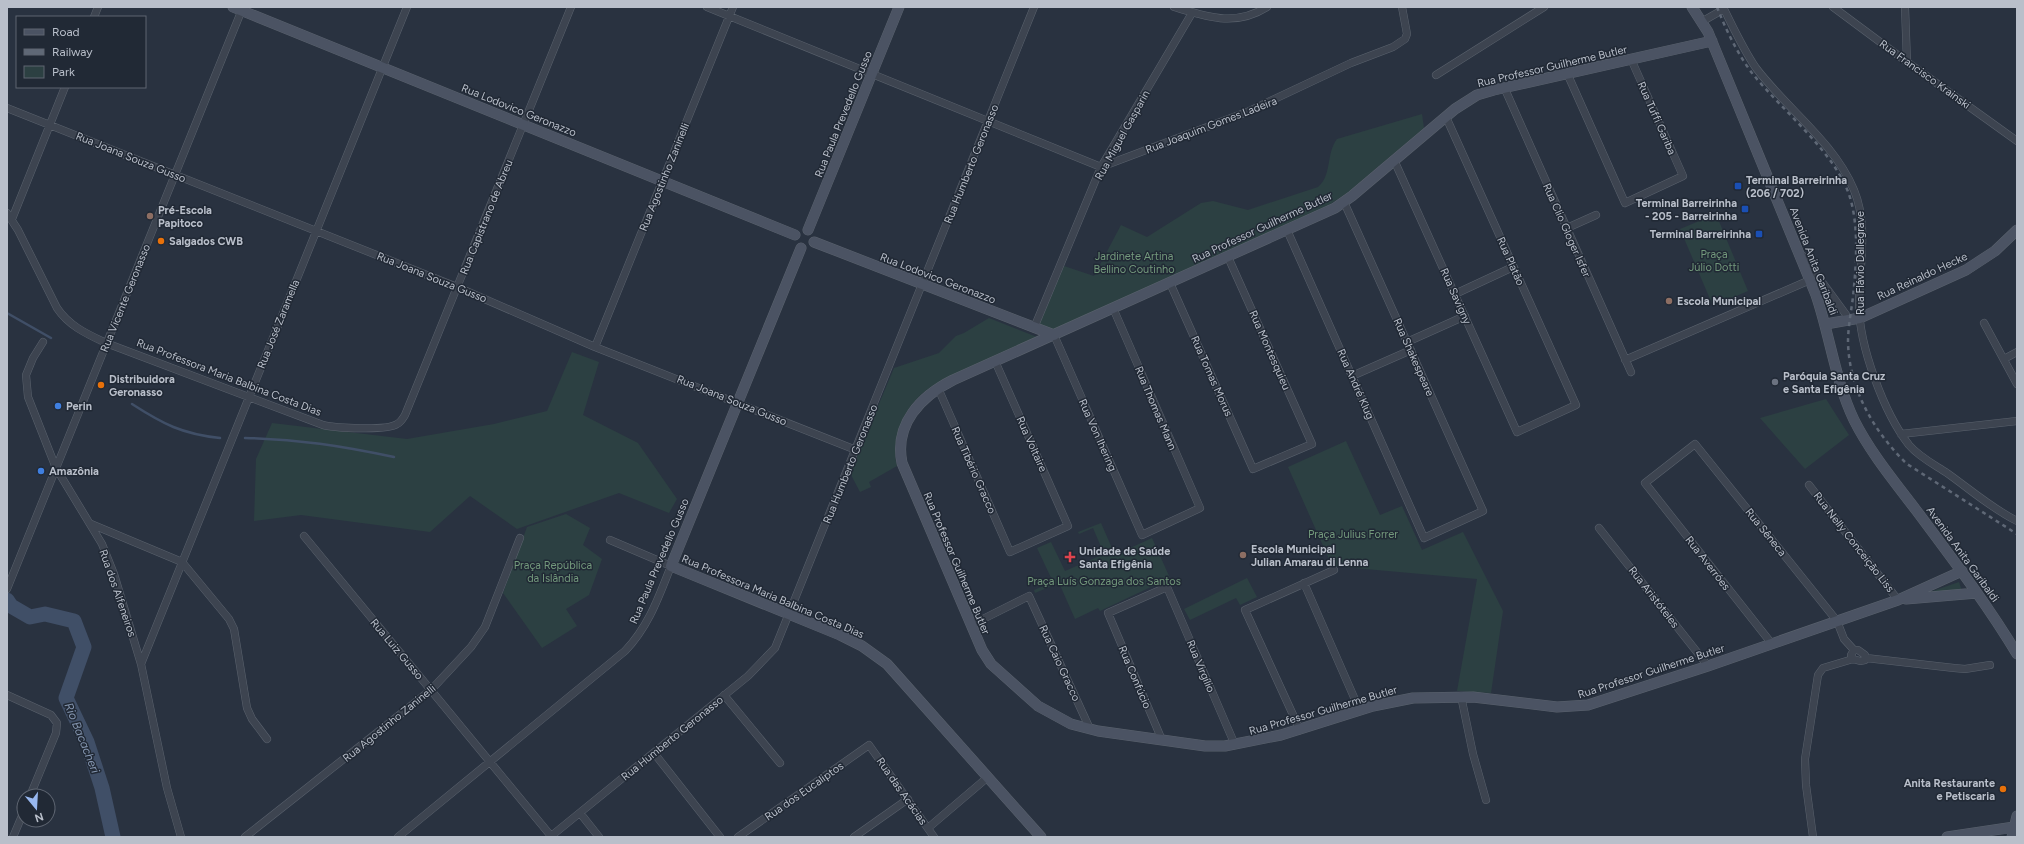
<svg xmlns="http://www.w3.org/2000/svg" width="2024" height="844" font-family="Figtree,sans-serif">
<rect width="100%" height="100%" fill="#293240"/>
<path fill="#2c4042" d="M1422,114l2,14 -77,65 -18,12 -275,125 -15,-5 25,-59 30,10 27,-51 26,12 54,-34 12,-2 35,9 70,-23c14,-11 8,-34 19,-48z
M1716,214l32,77 -35,15 -33,-77z
M989,318l48,19c-20,9 -41,19 -62,28 -34,15 -64,26 -76,65 -4,12 -5,24 -2,36l-28,16 2,5 -11,5 -10,-19 44,-105 45,-15 17,-17 8,-3z
M572,352l27,10 -16,53 55,28 39,56 -8,14 -50,-20 -102,36 -47,-33 -40,36 -129,-17 -47,6 2,-62 16,-36 135,16 87,-15 53,-13z
M1826,399l23,36 -44,34 -45,-51z
M1346,441l34,74 22,-9 20,44 41,-18 40,79 -12,82 -34,-2 20,-112 -145,-13 -44,-99z
M566,514l24,14 -7,17 19,14 -13,36 -23,14 11,17 -35,22 -39,-55 24,-66z
M1101,523l14,32 37,-17 18,40 -70,33 -2,-3 -23,11 -16,-36 -24,10 -1,-3 19,-8 -16,-34 14,-6 14,29 39,-17 -11,-26 -14,6 -1,-2z
M1247,578l10,19 -17,8 -4,-7 -46,22 -6,-11z
M1959,582l3,9 -41,4z"/>
<g fill="none" stroke-linecap="round" stroke-linejoin="round">
<path stroke="#404f67" stroke-width="2.5" d="M7,313l44,25
M132,404c31,20 50,30 88,34
M245,438c53,1 97,8 149,19"/>
<path stroke="#404f67" stroke-width="15" d="M7,600l4,6 19,11 15,-3 29,7 10,26 -18,51 21,44 15,46 11,49"/>
<g stroke="#5a626d" stroke-width="8">
<path id="street" d="M707,7l394,160 146,-55 104,-49 42,-16 12,-8 2,-5 -5,-27
M1174,7c34,10 61,20 93,0
M1723,7c10,20 20,42 33,61 31,41 78,74 98,122 15,36 5,77 5,115 0,41 25,108 50,140 10,12 26,20 38,28 24,17 44,35 70,48
M1833,7l74,55 110,79
M1905,7l2,55
M94,17l4,-10
M1703,21l21,-12
M1567,73l58,130 58,-27 -52,-117
M1436,75l108,-68
M1504,87l127,285
M7,108l450,179 138,60 261,103
M1394,160l123,272 59,-27 -130,-288
M7,213l11,17 39,78c12,18 30,26 49,35l217,82c12,3 64,6 74,-1 4,-2 6,-6 8,-9l166,-408
M12,219l53,-132
M1567,228l29,-13
M1287,230l137,308 59,-27 -139,-309
M1803,256l47,64
M1170,283l83,186 59,-25 -84,-187
M1455,294l58,-27
M1984,323l33,61
M1034,328l67,-161 91,-154
M1054,335l88,200 58,-27 -87,-200
M43,342l-10,16 -7,17 2,22 28,71 46,76 12,30 27,90 26,124 14,49
M1407,342l58,-26
M595,347l138,-340
M2004,359l13,-7
M1625,360l185,-80
M1352,376l59,-26
M938,388l72,164 58,-26 -73,-165
M1901,434l116,-13
M1809,485l89,115
M91,524l91,38 47,57 5,10 13,79 5,11 15,20
M1599,528l109,138
M304,536l247,300
M1304,583l56,128
M7,589l236,-582
M971,625l58,-29 61,133
M1772,644l-127,-161 50,-39 142,177 7,18 10,11
M1854,650h4l7,5v5l-5,1 -7,-2 -2,-4z
M1866,658l88,10 11,1 25,-4
M141,664l266,-657
M7,695l44,20 6,8 -1,10 -26,63
M724,695l56,68
M1461,696l12,58 13,46
M1300,730l-55,-120 89,-40
M1162,740l-54,-127 59,-26 68,158
M654,753l66,84
M580,813l19,24
M928,828l60,-51
M13,837l11,-26
M245,837l186,-147 40,-43 14,-20 35,-89
M398,837l227,-186c24,-25 34,-55 46,-85l-61,-26
M550,837l198,-161 27,-28 259,-641
M738,837l131,-92 65,92
M854,837l54,-38
M1813,837l-7,-52 -1,-26 13,-84 5,-7 30,-9"/>
</g>
<g stroke="#5a626d" stroke-width="11">
<path id="secondary" d="M233,7l562,228
M1692,7l16,25 108,263c14,41 19,85 38,125 16,32 40,61 62,90 35,47 71,94 101,144
M1712,41l-218,49 -17,5 -22,14 -103,87 -17,12 -382,172c-32,16 -59,44 -51,83l80,187 9,14 47,42 33,18 27,7 107,15h20l56,-11 92,-29 40,-8 60,-1 84,10 31,-2 120,-39 190,-66 64,-29
M808,230l91,-223
M814,242l240,93
M801,248l-130,318 169,69 22,11 25,18 154,173
M1826,324l34,-6 106,-48 29,-19 22,-21
M1906,599l71,-6
M1947,837l67,-10
M2012,837l5,-21"/>
</g>
<use href="#street" stroke="#3d4450" stroke-width="7"/>
<use href="#secondary" stroke="#4b5363" stroke-width="10"/>
<path stroke="#5f6876" stroke-width="2.5" stroke-dasharray="4 4" stroke-linecap="butt" d="M1717,7c9,23 20,46 35,66 30,38 87,82 99,128 8,30 5,66 2,96 -2,15 -5,31 -5,45 1,47 26,90 59,122l110,70"/>
</g>
<g fill="#1a4fb4" stroke="#212935" stroke-width="1.5">
<rect x="1734" y="182" width="8" height="8" rx="2"/>
<rect x="1741" y="205" width="8" height="8" rx="2"/>
<rect x="1755" y="230" width="8" height="8" rx="2"/>
</g>
<g fill="#8d6e63" stroke="#212935" stroke-width="1.5">
<circle cx="150" cy="216" r="4"/>
<circle cx="1669" cy="301" r="4"/>
<circle cx="1243" cy="555" r="4"/>
</g>
<g fill="#e8710a" stroke="#212935" stroke-width="1.5">
<circle cx="161" cy="241" r="4"/>
<circle cx="101" cy="385" r="4"/>
<circle cx="2003" cy="789" r="4"/>
</g>
<circle fill="#6b7280" stroke="#212935" stroke-width="1.5" cx="1775" cy="382" r="4"/>
<g fill="#3f7fe0" stroke="#212935" stroke-width="1.5">
<circle cx="58" cy="406" r="4"/>
<circle cx="41" cy="471" r="4"/>
</g>
<path fill="#e0444e" stroke="#212935" stroke-width="1.5" d="M1068 551h4v4h4v4h-4v4h-4v-4h-4v-4h4z"/>
<g text-anchor="middle" stroke-width="3" stroke-linejoin="round" paint-order="stroke">
<g font-size="11" fill="#b9bfca" stroke="#212935">
<text transform="translate(1552 66) rotate(-13)" y="4">Rua Professor Guilherme Butler</text>
<text transform="translate(1925 74) rotate(36)" y="4">Rua Francisco Krainski</text>
<text transform="translate(519 110) rotate(22)" y="4">Rua Lodovico Geronazzo</text>
<text transform="translate(843 114) rotate(-68)" y="4">Rua Paula Prevedello Gusso</text>
<text transform="translate(1657 118) rotate(66)" y="4">Rua Tuffi Gariba</text>
<text transform="translate(1211 125) rotate(-21)" y="4">Rua Joaquim Gomes Ladeira</text>
<text transform="translate(1122 135) rotate(-61)" y="4">Rua Miguel Gasparin</text>
<text transform="translate(131 157) rotate(22)" y="4">Rua Joana Souza Gusso</text>
<text transform="translate(971 164) rotate(-68)" y="4">Rua Humberto Geronasso</text>
<text transform="translate(664 177) rotate(-68)" y="4">Rua Agostinho Zaninelli</text>
<text transform="translate(486 217) rotate(-68)" y="4">Rua Capistrano de Abreu</text>
<text transform="translate(1262 227) rotate(-25)" y="4">Rua Professor Guilherme Butler</text>
<text transform="translate(1567 230) rotate(66)" y="4">Rua Clio Gloger Isfer</text>
<text transform="translate(1511 261) rotate(66)" y="4">Rua Platão</text>
<text transform="translate(1814 261) rotate(69)" y="4">Avenida Anita Garibaldi</text>
<text transform="translate(1860 263) rotate(-90)" y="4">Rua Flávio Dallegrave</text>
<text transform="translate(1922 276) rotate(-25)" y="4">Rua Reinaldo Hecke</text>
<text transform="translate(432 277) rotate(22)" y="4">Rua Joana Souza Gusso</text>
<text transform="translate(938 278) rotate(21)" y="4">Rua Lodovico Geronazzo</text>
<text transform="translate(1456 296) rotate(66)" y="4">Rua Savigny</text>
<text transform="translate(125 298) rotate(-68)" y="4">Rua Vicente Geronasso</text>
<text transform="translate(278 324) rotate(-68)" y="4">Rua José Zaramella</text>
<text transform="translate(1270 350) rotate(66)" y="4">Rua Montesquieu</text>
<text transform="translate(1414 357) rotate(66)" y="4">Rua Shakespeare</text>
<text transform="translate(1212 376) rotate(66)" y="4">Rua Tomas Morus</text>
<text transform="translate(229 377) rotate(21)" y="4">Rua Professora Maria Balbina Costa Dias</text>
<text transform="translate(1356 384) rotate(66)" y="4">Rua André Klug</text>
<text transform="translate(732 400) rotate(22)" y="4">Rua Joana Souza Gusso</text>
<text transform="translate(1156 408) rotate(67)" y="4">Rua Thomas Mann</text>
<text transform="translate(1098 435) rotate(66)" y="4">Rua Von Ihering</text>
<text transform="translate(1032 444) rotate(66)" y="4">Rua Voltaire</text>
<text transform="translate(850 464) rotate(-68)" y="4">Rua Humberto Geronasso</text>
<text transform="translate(974 470) rotate(66)" y="4">Rua Tibério Gracco</text>
<text transform="translate(1766 532) rotate(51)" y="4">Rua Sêneca</text>
<text transform="translate(1854 542) rotate(52)" y="4">Rua Nelly Conceição Liss</text>
<text transform="translate(1963 554) rotate(54)" y="4">Avenida Anita Garibaldi</text>
<text transform="translate(659 561) rotate(-67)" y="4">Rua Paula Prevedello Gusso</text>
<text transform="translate(957 563) rotate(67)" y="4">Rua Professor Guilherme Butler</text>
<text transform="translate(1708 563) rotate(52)" y="4">Rua Averróes</text>
<text transform="translate(118 593) rotate(71)" y="4">Rua dos Alfeneiros</text>
<text transform="translate(773 596) rotate(23)" y="4">Rua Professora Maria Balbina Costa Dias</text>
<text transform="translate(1654 597) rotate(52)" y="4">Rua Aristóteles</text>
<text transform="translate(397 649) rotate(50)" y="4">Rua Luiz Gusso</text>
<text transform="translate(1060 663) rotate(65)" y="4">Rua Caio Gracco</text>
<text transform="translate(1201 666) rotate(67)" y="4">Rua Virgílio</text>
<text transform="translate(1651 671) rotate(-18)" y="4">Rua Professor Guilherme Butler</text>
<text transform="translate(1135 677) rotate(67)" y="4">Rua Confúcio</text>
<text transform="translate(1323 710) rotate(-16)" y="4">Rua Professor Guilherme Butler</text>
<text transform="translate(389 723) rotate(-39)" y="4">Rua Agostinho Zaninelli</text>
<text transform="translate(672 738) rotate(-39)" y="4">Rua Humberto Geronasso</text>
<text transform="translate(804 791) rotate(-35)" y="4">Rua dos Eucaliptos</text>
<text transform="translate(902 791) rotate(55)" y="4">Rua das Acácias</text>
</g>
<g font-size="11" font-weight="bold" fill="#b9bfca" stroke="#212935" text-anchor="start">
<text x="1746" y="184">Terminal Barreirinha<tspan x="1746" dy="13">(206 / 702)</tspan></text>
<text x="1737" y="207" text-anchor="end">Terminal Barreirinha<tspan x="1737" dy="13">- 205 - Barreirinha</tspan></text>
<text x="158" y="214">Pré-Escola<tspan x="158" dy="13">Papitoco</tspan></text>
<text x="1751" y="238" text-anchor="end">Terminal Barreirinha</text>
<text x="169" y="245">Salgados CWB</text>
<text x="1677" y="305">Escola Municipal</text>
<text x="1783" y="380">Paróquia Santa Cruz<tspan x="1783" dy="13">e Santa Efigênia</tspan></text>
<text x="109" y="383">Distribuidora<tspan x="109" dy="13">Geronasso</tspan></text>
<text x="66" y="410">Perin</text>
<text x="49" y="475">Amazônia</text>
<text x="1251" y="553">Escola Municipal<tspan x="1251" dy="13">Julian Amarau di Lenna</tspan></text>
<text x="1079" y="555">Unidade de Saúde<tspan x="1079" dy="13">Santa Efigênia</tspan></text>
<text x="1995" y="787" text-anchor="end">Anita Restaurante<tspan x="1995" dy="13">e Petiscaria</tspan></text>
</g>
<g font-size="11" fill="#73997c" stroke="#212935">
<text x="1714" y="258">Praça<tspan x="1714" dy="13">Júlio Dotti</tspan></text>
<text x="1134" y="260">Jardinete Artina<tspan x="1134" dy="13">Bellino Coutinho</tspan></text>
<text x="1353" y="538">Praça Julius Forrer</text>
<text x="553" y="569">Praça República<tspan x="553" dy="13">da Islândia</tspan></text>
<text x="1104" y="585">Praça Luís Gonzaga dos Santos</text>
</g>
<g font-size="12" font-style="italic" fill="#8495af" stroke="#212935">
<text transform="translate(82 738) rotate(68)" y="4">Rio Bacacheri</text>
</g>
</g>
<rect width="2024" height="844" fill="none" stroke="#b9bfca" stroke-width="16"/>
<rect x="16" y="16" width="130" height="72" fill="#212935" stroke="#5e6571"/>
<rect x="24" y="29" width="20" height="6" fill="#4b5363" stroke="#5e6571"/>
<text x="52" y="36" font-size="12" fill="#b9bfca">Road</text>
<rect x="24" y="49" width="20" height="6" fill="#5f6876" stroke="#5e6571"/>
<text x="52" y="56" font-size="12" fill="#b9bfca">Railway</text>
<rect x="24" y="66" width="20" height="12" fill="#2c4042" stroke="#5e6571"/>
<text x="52" y="76" font-size="12" fill="#b9bfca">Park</text>
<g transform="translate(36 808) rotate(162)"><circle r="19" fill="#212935" stroke="#5e6571"/>
<path d="M0-3L7 15L0 10L-7 15Z" fill="#98b8f0"/>
<text y="-6" font-size="11" font-weight="bold" text-anchor="middle" fill="#b9bfca">N</text>
</g>
</svg>
